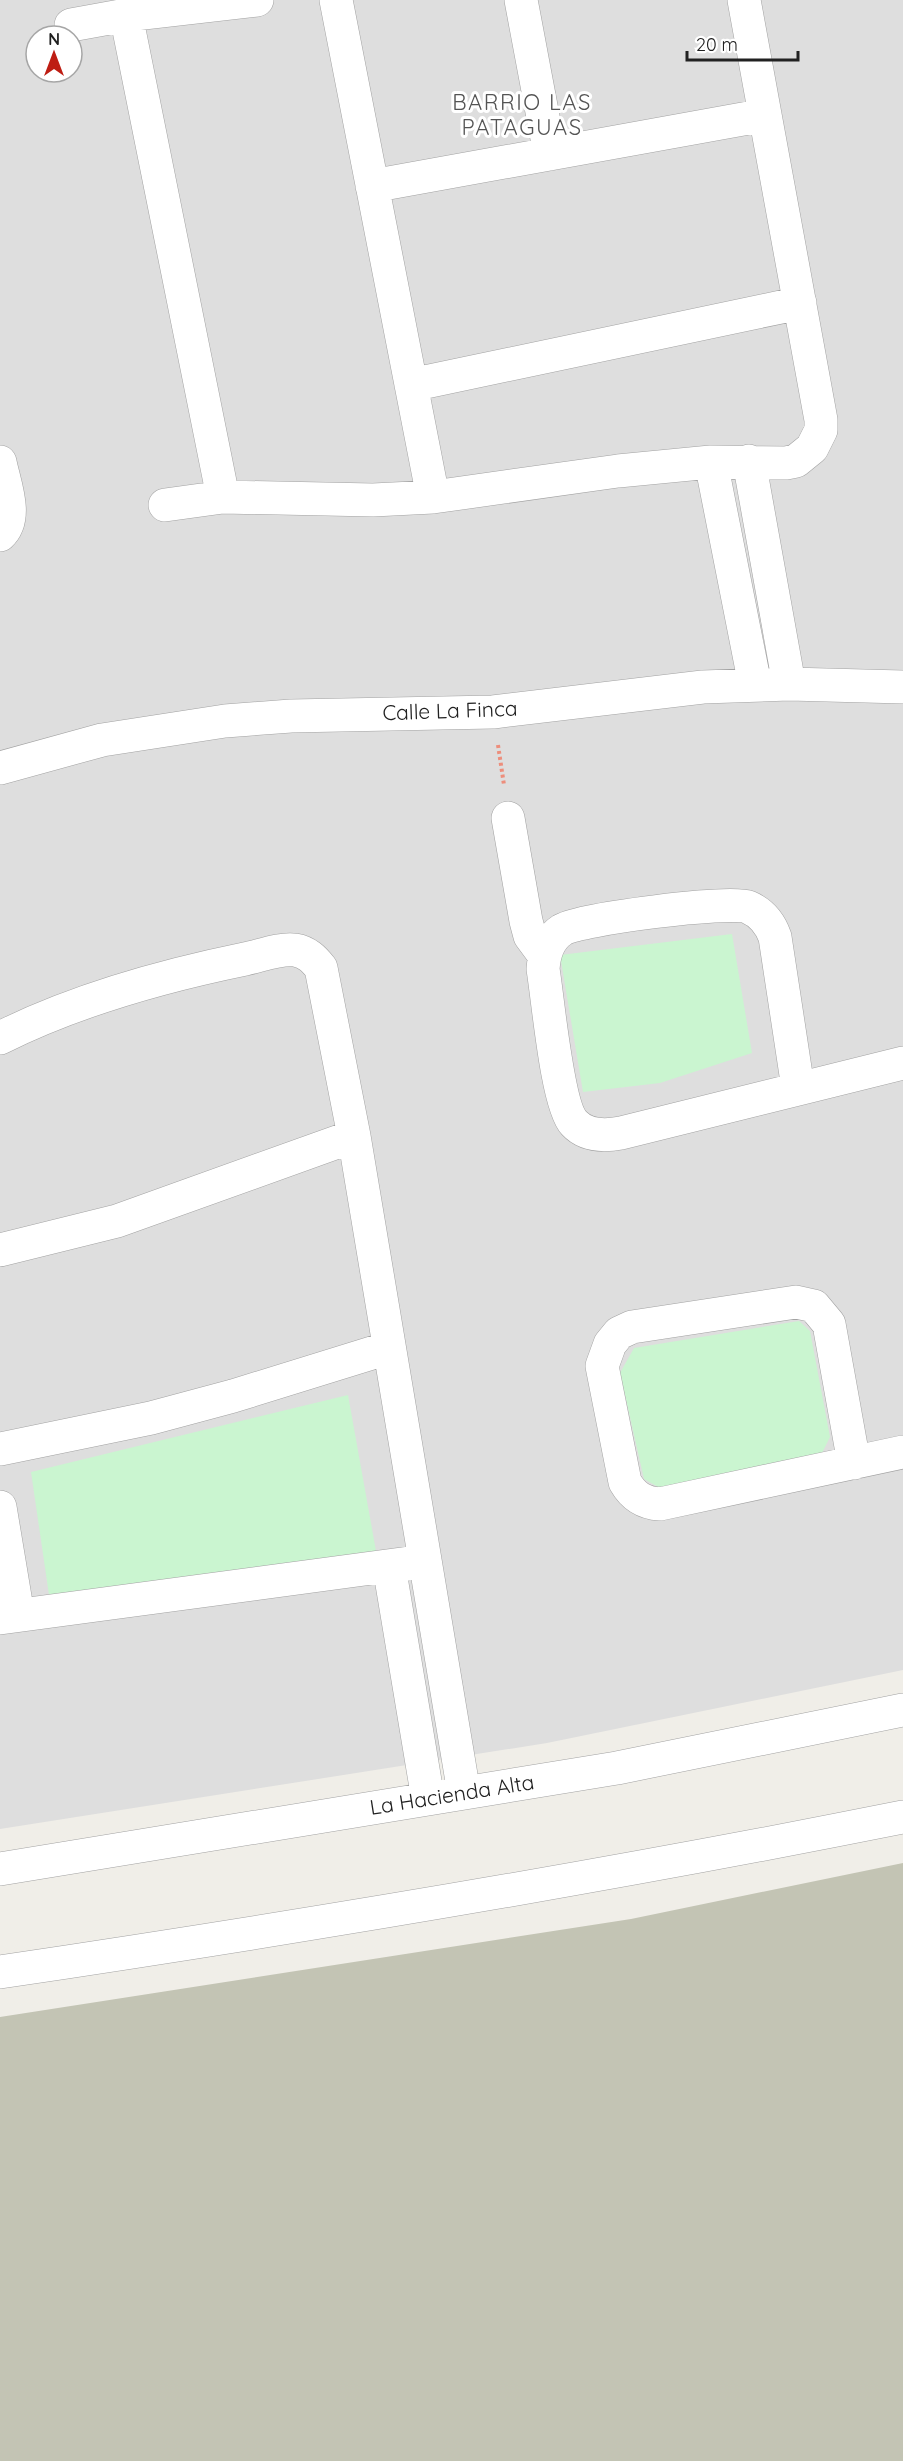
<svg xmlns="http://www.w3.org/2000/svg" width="903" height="2461" font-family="Quicksand,sans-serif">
<rect width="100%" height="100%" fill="#f0eee8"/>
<path fill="#dedede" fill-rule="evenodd" d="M0,0h903v1670l-356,73 -547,86zM36,36h36v36h-36z"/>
<path fill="#c3c4b4" d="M903,1863v598h-903v-444l631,-98z"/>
<path fill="#caf5d0" d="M732,934l20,119 -92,30 -77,9 -23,-137z
M799,1321l11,10 20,106 -11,22 -152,33 -23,-13 -24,-106 14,-25z
M348,1395l28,156 -327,44 -18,-123z"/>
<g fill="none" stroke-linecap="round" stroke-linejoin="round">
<g stroke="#a2a2a2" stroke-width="34">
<path id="minor" d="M336,0l97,497
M521,0l29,154
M126,15l97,482
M71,25l55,-10 131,-15
M372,186l393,-71
M411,385l389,-82
M749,461l40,223
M0,462c4,21 19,56 0,73
M711,462l44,223
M165,505l58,-8 150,3 60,-3 185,-26 93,-9 75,1 10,-2 16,-13 9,-18v-10l-77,-420
M0,768l102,-28 123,-19 66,-5 202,-4 210,-25 86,-3 114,3
M508,818l18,103 4,15 14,19
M0,1038c76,-38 162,-62 245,-79 15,-3 35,-11 50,-9 12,2 19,9 26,18l33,168 110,657
M798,1088l-23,-151c-5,-14 -13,-24 -27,-30 -17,-7 -170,12 -186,23 -14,9 -18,24 -19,39 5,30 14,136 31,154 12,13 31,13 47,10l282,-70
M0,1250l117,-29 237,-85
M0,1449l151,-31 82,-22 155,-48
M854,1463l-25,-139 -15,-18 -18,-4 -164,25 -13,6 -9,11 -8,22 23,116c8,14 18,21 35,22l243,-52
M0,1507l18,108
M389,1566l39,233
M0,1618l424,-57
M0,1869l617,-101 286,-58
M0,1972c302,-45 603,-95 903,-155"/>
</g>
<path stroke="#ed8e7c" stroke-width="4" stroke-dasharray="3 3" stroke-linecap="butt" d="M498,745l6,40"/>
<use href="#minor" stroke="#fff" stroke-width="33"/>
</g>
<g text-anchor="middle" stroke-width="6" stroke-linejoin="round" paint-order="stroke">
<g font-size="21" fill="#212121" stroke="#fff">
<text transform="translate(450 711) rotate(-2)" y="7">Calle La Finca</text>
<text transform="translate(452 1795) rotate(-9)" y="7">La Hacienda Alta</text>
</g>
<g font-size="22" letter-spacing="1.5" fill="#545454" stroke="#fff">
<text x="522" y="110">BARRIO LAS<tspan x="522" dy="25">PATAGUAS</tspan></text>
</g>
</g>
<g transform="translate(54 54)"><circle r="28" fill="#ffffff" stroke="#a6a6a6" stroke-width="1.5"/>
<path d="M0-4.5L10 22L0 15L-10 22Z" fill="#be1d13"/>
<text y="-9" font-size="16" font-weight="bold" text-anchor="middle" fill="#212121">N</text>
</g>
<path d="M687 51v9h111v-9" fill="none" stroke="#212121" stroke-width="3"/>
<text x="696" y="51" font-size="18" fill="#212121" stroke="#ffffff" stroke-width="4.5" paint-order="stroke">20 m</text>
</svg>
